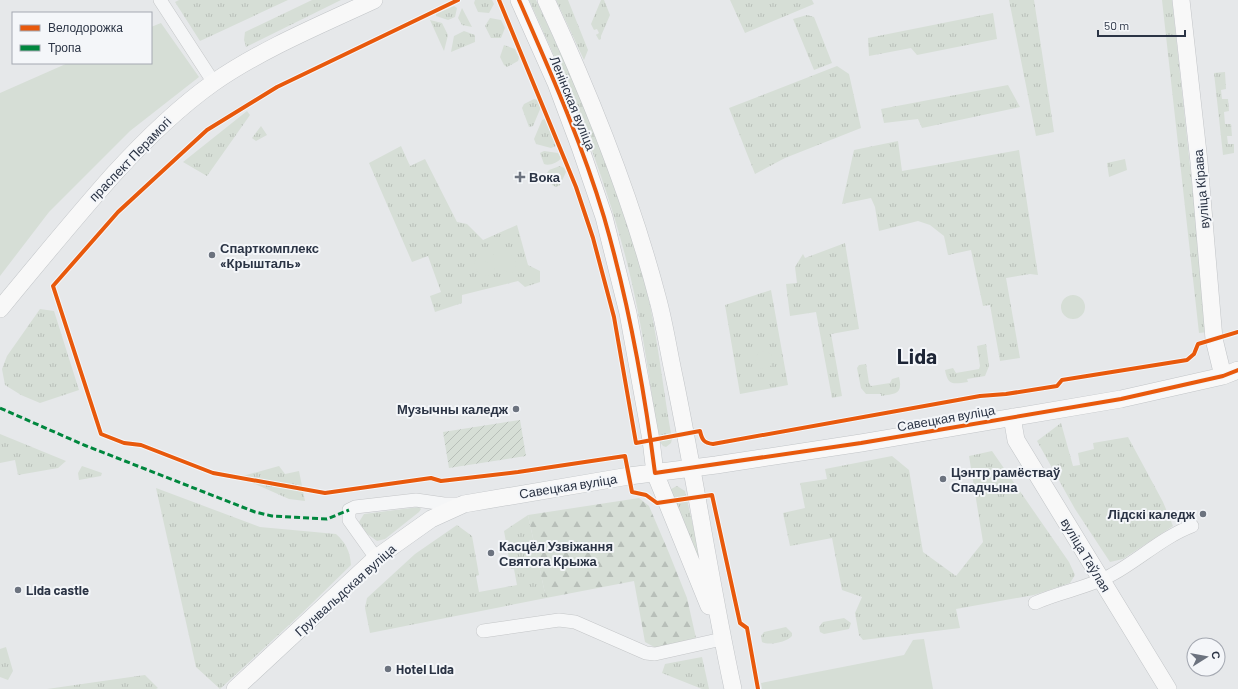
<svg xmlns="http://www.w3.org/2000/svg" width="1238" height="689" font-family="Barlow,sans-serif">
<defs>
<pattern id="grass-tufts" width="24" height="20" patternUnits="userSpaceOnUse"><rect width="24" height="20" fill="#d6ded6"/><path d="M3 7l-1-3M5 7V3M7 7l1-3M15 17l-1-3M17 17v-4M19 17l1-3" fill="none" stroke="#b8bfb9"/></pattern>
<pattern id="forest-firs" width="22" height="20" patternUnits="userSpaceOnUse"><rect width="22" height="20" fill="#d6ded6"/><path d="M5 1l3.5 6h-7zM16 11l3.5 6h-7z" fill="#b8bfb9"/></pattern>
<pattern id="garden-furrows" width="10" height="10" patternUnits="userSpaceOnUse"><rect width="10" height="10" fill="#d6ded6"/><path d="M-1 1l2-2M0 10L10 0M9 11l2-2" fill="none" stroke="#b8bfb9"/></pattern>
</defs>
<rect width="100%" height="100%" fill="#e6e8ea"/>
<path fill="url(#grass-tufts)" d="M179,0h109l-88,41 -25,-39z
M312,0h29l-95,47 -2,-7 1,-8z
M475,0h17l2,4 -5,9 -11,-1 -4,-9z
M529,0h7c46,98 92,199 114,305 9,44 14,90 22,134l-1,4 -5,4 -3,-1 -4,-5c-7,-44 -13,-89 -22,-134 -21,-106 -63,-209 -108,-307z
M556,0h12l20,50 -4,10z
M601,0h3l6,15 -9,21v3l-2,1 -3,-5 3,-2 -2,-4 -3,1 -3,-6z
M730,0h82l2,4 -69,29z
M1009,0h25l20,132 -18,4z
M1162,0h10l36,332 -9,1z
M454,6l3,2 -2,9 -7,3 -12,-4v-2z
M462,8l10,19 -10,-2 -4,-7z
M993,13l4,26 -80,16 -6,-7 -42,8 -1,-18z
M807,15l7,2 18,46 -18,7 -21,-51z
M490,18l11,2 4,8 -4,10h-10l-6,-12z
M430,20l12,3 6,12 -4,16z
M464,31l11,4v7l-24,10 3,-16z
M504,45l11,4 4,9 -1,3 -11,6 -3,-2 -4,-8z
M837,66l12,8 12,54 -76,30 -30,16 -26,-66z
M1225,72l1,17 -5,1 1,9h6l1,12 -5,1 1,12h6l1,12h-5l1,8h6v9l-11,2 -9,-82z
M1008,85l12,22 -98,21 -4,-9 -34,4 -3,-14z
M534,99l4,1 3,7 -8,19 -4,1 -7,-19 2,-4z
M247,111l3,4 -43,61 -24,-14z
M545,119l11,27 -5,2 -15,-4 -2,-5 8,-19z
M261,126l6,9 -11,6 -4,-3z
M898,141l4,30 117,-21 19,125 -8,-1 -24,4 14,80 -20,3 -10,-56 -7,1 -12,-56 -23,5 -4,-19 -14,-11 -12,-4 -39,10 -4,-24 -4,-9 -29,6 12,-54z
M401,146l9,20 15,-7 32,63 10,2 16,16 34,-15 11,40 12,6v11l-15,5 -7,-6 -56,14v8l-27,9 -5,-16 11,-4 -13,-36 -16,6 -43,-99z
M544,151l14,2 3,5c-3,5 -12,8 -17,6l-4,-11z
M1125,159l2,11 -18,7 -2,-14z
M560,166l4,2 2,4 -6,13 -4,2 -4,-2 -5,-12 2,-3z
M845,243l14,86 -28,5 11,62 -10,2 -16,-86 -26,4 -4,-32 11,-1 -2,-16 8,-13 2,4z
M771,290l17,95 -48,9 -15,-89z
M40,309l14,2 25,79 -39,13 -19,-8 -16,-10 -3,-16 5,-13z
M986,344l3,22 -4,10 -18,3 1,3c-15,2 -20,4 -23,-12l8,-2 3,5 23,-4 1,-3 -3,-20z
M866,364l3,19 2,3 19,-3 2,-4 7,-2c4,17 -3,17 -18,19v-2h-15l-5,-6 -4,-20 2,-3z
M1061,423l12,43 7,-1 -2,-12 16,-4 -1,-6 35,-6 35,65 10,24 -50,33 -13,3 -35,-53 -38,-68z
M0,434l66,27 -8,7 -40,7 -3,-15 -15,3z
M992,451l77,111 6,13 -5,8 -36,12 -78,14 4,19 -97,12 -4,-5 -4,-22 7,-16 -20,-7 -10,-52 -42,8 -7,-33 22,-5 -5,-25 27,-4 -2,-10 67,-13 17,14 14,82 33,24 27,-34 -14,-86z
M82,466l20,7 -1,3 -22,4 -1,-7z
M279,466l6,8 14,-3 6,30 -16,-2 -50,-22z
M677,486l8,5 23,99 -37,-97v-4z
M156,488l104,39 76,7c10,9 14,17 15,31l-49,48 -82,76 -24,-22z
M419,507l2,2 -2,3 -34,27 -8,2 -15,-11 -3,-8 5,-8z
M528,515l18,83 -176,35 -5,-25 2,-10 48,-44 42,-29 15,11 7,39 -3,1 3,16 38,-7 -3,-16h-3l-7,-38z
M844,618l7,5 -2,6 -25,5 -4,-2 -1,-5 4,-5z
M786,627l6,6v3c-5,6 -23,10 -30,6l-1,-6 3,-4z
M6,647l7,24 -5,9 -8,-3v-28z
M702,657l7,32h-7l-40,-16 3,-9z
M145,675l13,13 -2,1h-109z"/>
<path fill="url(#forest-firs)" d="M639,498l10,8 20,47 18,45 9,40 -40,10 -11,-6 -11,-61 -88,17 -18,-83z"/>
<path fill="#d6ded6" d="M161,23l38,54 -69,54 -81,81 -49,64v-183l68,-30h83v-36z
M500,251c9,0 15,5 16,14l-4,9 -16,-7 -6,8c-9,2 -14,-2 -16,-11l2,-6 12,5 4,-8z
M1061 307a12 12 0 1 1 24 0a12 12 0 1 1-24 0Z
M755 360a9 9 0 1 1 18 0a9 9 0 1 1-18 0Z
M924,639l9,50h-171l-1,-6 143,-28 9,-15z"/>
<path fill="url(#garden-furrows)" d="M520,420l6,36 -77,12 -6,-36z"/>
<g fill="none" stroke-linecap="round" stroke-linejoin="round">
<g stroke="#c4c6c8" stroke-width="14">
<path id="minor" d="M160,0l54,83
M376,558l-27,-38v-10l6,-3 61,-7 28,4h16
M1035,603c26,-12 54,-15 78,-29 27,-15 50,-37 79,-48
M483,631l76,-11 16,2 71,31 9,1 67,-15"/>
</g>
<g stroke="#c2c5c8" stroke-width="18">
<path id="major" d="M519,0l37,83 24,64 24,70 24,96 23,127 4,33 54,133
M546,0c45,97 85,196 112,300 7,26 11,54 17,81 21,102 36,206 58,308
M1181,0l18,162 15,177 9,37
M0,309c37,-45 74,-90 113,-134 31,-34 62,-65 100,-92 49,-34 107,-58 161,-83
M1012,417l4,23 152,249
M235,689l141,-131 55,-39 33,-15 165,-28 87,-11 145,-22 260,-44 102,-23 15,-6"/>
</g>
<use href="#minor" stroke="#f5f6f7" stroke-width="13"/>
<use href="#major" stroke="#f8f8f8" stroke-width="17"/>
<path stroke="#00873e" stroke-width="3" stroke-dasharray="6 3" stroke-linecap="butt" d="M0,408l84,37 171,67 17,4 55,3 22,-9"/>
<g stroke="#f4f6f9" stroke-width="6">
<path id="cycleway" d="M458,0l-181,87 -70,43 -89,82 -65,74 48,148 23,9 17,2 72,28 112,20 106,-15 10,3 77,-9 107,-16 7,36 14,3 11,8 55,-8 28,128 7,5 11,61
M499,0l77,187 17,51 21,79 22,126 64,-12c2,9 4,12 13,13l267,-48 26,-2 51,-8 5,-6 125,-20 7,-6 4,-10 40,-12
M519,0c31,71 63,143 85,217 24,83 40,170 51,256l206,-30 260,-44 102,-23 15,-6"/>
</g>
<use href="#cycleway" stroke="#e8590c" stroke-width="4"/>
</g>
<g fill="#6c737f" stroke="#f4f6f9" stroke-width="1.5">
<path d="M518 171h4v4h4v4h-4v4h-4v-4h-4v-4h4z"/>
<circle cx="212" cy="255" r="4"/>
<circle cx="516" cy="409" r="4"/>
<circle cx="943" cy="479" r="4"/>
<circle cx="1203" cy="514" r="4"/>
<circle cx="491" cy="553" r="4"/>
<circle cx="18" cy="590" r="4"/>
<circle cx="388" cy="669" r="4"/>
</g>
<g text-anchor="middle" stroke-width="4" stroke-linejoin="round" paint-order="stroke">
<g font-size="13" fill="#2b3445" stroke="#f4f6f9">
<text transform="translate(573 103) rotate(68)" y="5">Ленінская вуліца</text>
<text transform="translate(130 159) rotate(-46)" y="5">праспект Перамогі</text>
<text transform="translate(1201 189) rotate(-95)" y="5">вуліца Кірава</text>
<text transform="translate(946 418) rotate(-10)" y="5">Савецкая вуліца</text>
<text transform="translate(568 486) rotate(-9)" y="5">Савецкая вуліца</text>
<text transform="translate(1086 555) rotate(59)" y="5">вуліца Таўлая</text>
<text transform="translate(345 590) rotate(-42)" y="5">Грунвальдская вуліца</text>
</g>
<g font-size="13" font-weight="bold" fill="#2b3445" stroke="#f4f6f9" text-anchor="start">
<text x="529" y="182">Вока</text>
<text x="220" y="253">Спарткомплекс<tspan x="220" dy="15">«Крышталь»</tspan></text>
<text x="508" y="414" text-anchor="end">Музычны каледж</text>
<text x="951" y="477">Цэнтр рамёстваў<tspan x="951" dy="15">Спадчына</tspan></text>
<text x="1195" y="519" text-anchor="end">Лідскі каледж</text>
<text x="499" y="551">Касцёл Узвіжання<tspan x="499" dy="15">Святога Крыжа</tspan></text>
<text x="26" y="595">Lida castle</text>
<text x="396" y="674">Hotel Lida</text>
</g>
<g font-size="21" font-weight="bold" fill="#1d2536" stroke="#f4f6f9">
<text x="917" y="364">Lida</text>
</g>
</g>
<rect x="12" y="12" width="140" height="52" fill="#f4f6f9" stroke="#a4a8b1"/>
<rect x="20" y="25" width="20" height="6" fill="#e8590c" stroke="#a4a8b1"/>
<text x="48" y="32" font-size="12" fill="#2b3445">Велодорожка</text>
<rect x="20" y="45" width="20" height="6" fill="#00873e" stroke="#a4a8b1"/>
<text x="48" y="52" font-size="12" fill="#2b3445">Тропа</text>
<g transform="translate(1206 657) rotate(79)"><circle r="19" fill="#f4f6f9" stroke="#a4a8b1"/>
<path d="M0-3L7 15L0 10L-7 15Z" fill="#6c737f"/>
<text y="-6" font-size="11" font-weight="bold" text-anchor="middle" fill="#2b3445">С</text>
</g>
<path d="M1098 30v6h87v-6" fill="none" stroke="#2b3445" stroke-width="2"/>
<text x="1104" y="30" font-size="12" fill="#2b3445" stroke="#f4f6f9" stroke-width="3" paint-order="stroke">50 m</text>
</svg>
